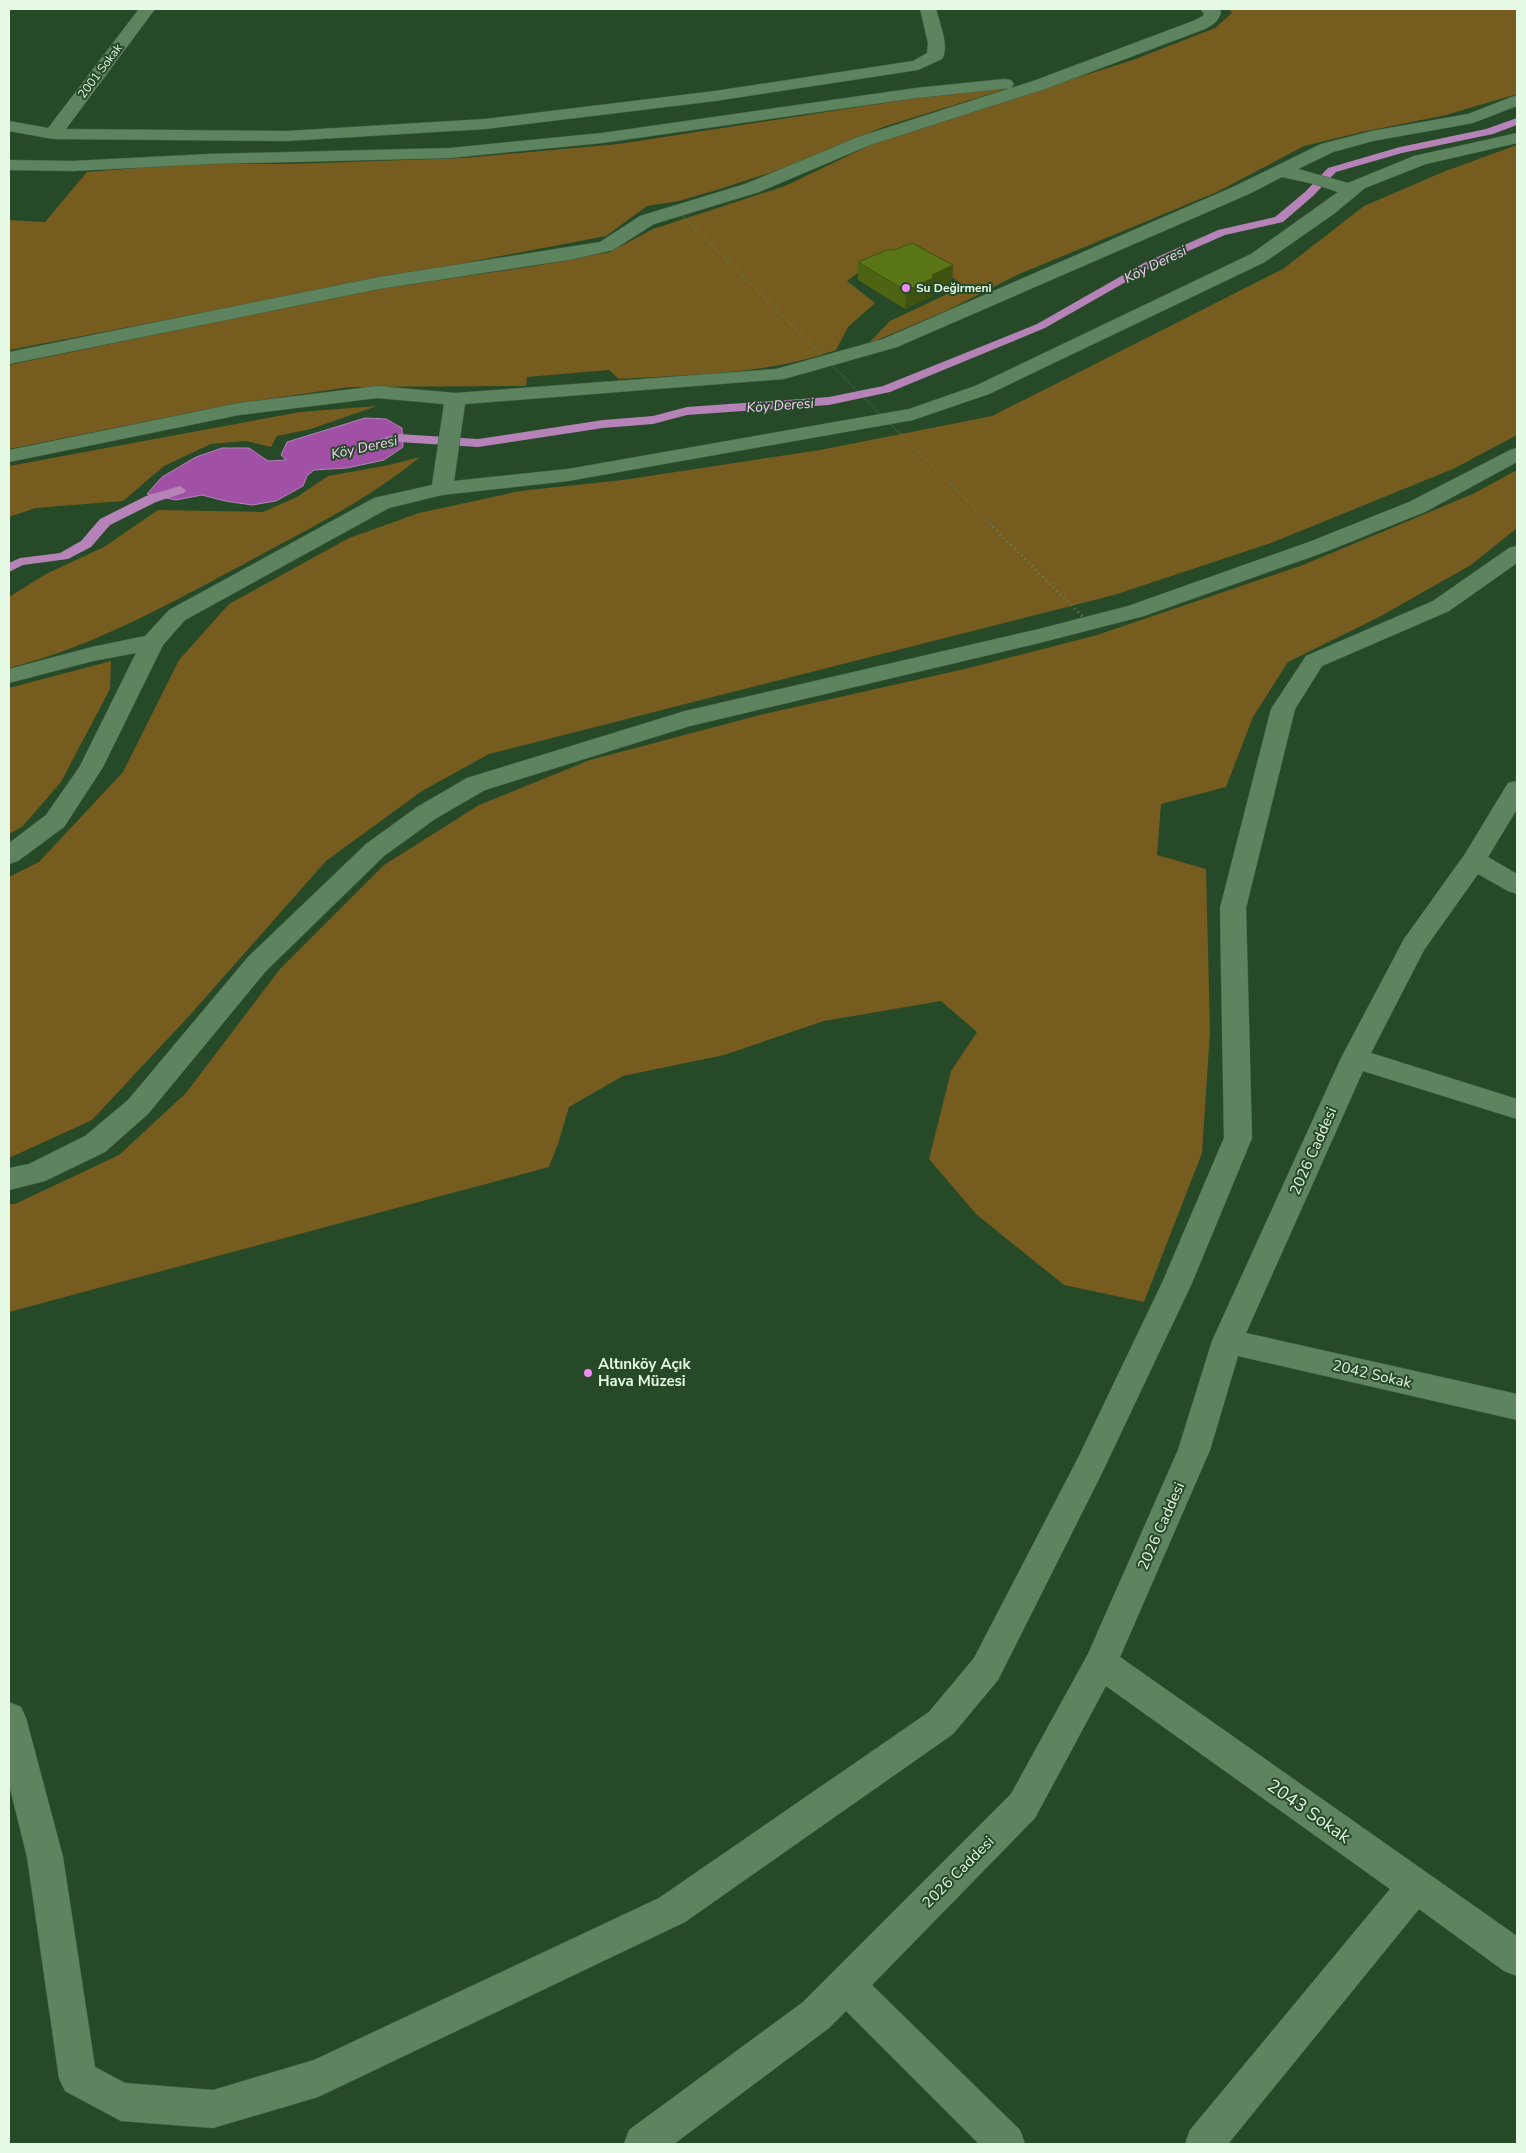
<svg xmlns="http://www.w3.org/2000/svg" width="1526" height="2153" font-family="'Nunito Sans',sans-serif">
<rect width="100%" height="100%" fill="#264928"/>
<path fill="#765c1f" d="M1229,9h288v85l-71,21 -84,17 -58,14 -87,46 -200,83 -69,35 -80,34 22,-23 74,-35 -47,-35 -37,5 -33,25 28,22 -27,24 -12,23c-69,25 -144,24 -217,29l-10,-9 -82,7 -1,9 -176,1 -116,17 -225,45v-84l356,-74 170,-25 75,-14 43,-23 132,-43 98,-47 250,-79 82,-32 17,-15z
M1006,89l-120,37 -105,43 -58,19 -44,13 -32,5 -41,30 -597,114v-130l36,2 42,-50 103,-8h100l174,-6 155,-14 330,-51z
M1517,145v290l-64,34 -182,74 -157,52 -625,159 -67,37 -96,70 -136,154 -98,105 -83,38v-281l30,-15 84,-90 56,-112 50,-56 120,-66 70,-25 101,-22 103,-11 197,-30 172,-34 291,-147 81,-63 79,-34z
M377,406l-66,23 -34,7 -6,11 -25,-6 -35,3 -47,22 -41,35 -87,7 -27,9v-51l291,-54z
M420,457c-51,42 -111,72 -169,103 -78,42 -156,86 -242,108v-71l37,-23 58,-27 54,-37 105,2 34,-15 31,-21 61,-11z
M1517,470v58l-46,37 -92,52 -91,45 -35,55 -27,70 -65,17 -4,51 49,14 4,163 -8,121 -58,149 -80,-17 -88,-71 -47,-55 22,-88 26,-39 -36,-31 -117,20 -100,34 -101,21 -54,31 -11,37 -9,23 -540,145v-108h6l104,-49 67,-62 94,-124 104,-104 95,-60 111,-45 170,-45 209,-47 128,-33 206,-70 172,-72z
M111,661l-1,28 -49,93 -39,45 -13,7v-146z"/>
<path fill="#a050a5" stroke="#b583b8" d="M365,418l21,1 16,9 1,19 -19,13 -37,8 -33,2 -7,6 -4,10 -27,15 -24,4 -27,-4 -23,-6 -26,5 -29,-6 15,-17 34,-20 26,-9h27l19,13 18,-1 -5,-5 6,-13z"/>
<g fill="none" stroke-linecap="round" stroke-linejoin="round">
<path fill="#b583b8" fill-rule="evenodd" d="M1517,118v7l-24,9 -91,19 -66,19 -23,24 -30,26 -58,13 -73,32 -107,61 -155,64 -61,13 -142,10 -34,9 -50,4 -125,19 -79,-5 -16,4 -6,-4 2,-3 20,-5 79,5 125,-19 50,-4 34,-9 142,-10 54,-11 154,-62 107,-61 74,-33 57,-13 30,-25 23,-24 72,-21 86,-18z
M180,486l6,4 -2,3 -28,9 -46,23 -19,22 -23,12 -45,6 -14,7v-9l11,-5 40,-5 21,-12 19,-22 46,-23z"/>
<g stroke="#446347" stroke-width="1">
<path id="minor" d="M139,9h16l-89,120 221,2 198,-12 230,-28 198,-30 14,-8 1,-10 -8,-34h16c3,13 14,38 6,50l-24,11 -203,31 -230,28 -198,12 -234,-2 -44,-8v-10l39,7z
M1200,9h19l2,3c-3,10 -7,12 -16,17l-157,59 -178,57 -111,47 -105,32 -41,26 -39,9 -195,30 -370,75v-12l370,-75 221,-35 40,-26 105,-32 113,-47 178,-57 157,-59 10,-5 1,-2z
M1005,79l6,1 3,4 -3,4 -95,10 -314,45 -152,15 -241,6 -137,7 -63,-1v-10l63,1 137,-7 241,-6 152,-15 314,-45z
M1517,95v11l-44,17 -100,18 -40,11 -35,17 50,14 66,-27 103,-23v10l-91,21 -61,24 -30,25 -70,49 -276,132 -76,26 -345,61 -126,14 -53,13 -204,112 -22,25 -60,122 -39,60 -46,34 -9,3v-21l37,-28 34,-49 56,-113 -43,8 -84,22v-14l83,-22 53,-11 24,-26 205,-112 58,-13 12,-81 -67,-6 -138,17 -230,47v-12l230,-47 138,-17 78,7 321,-24 107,-30 352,-153 86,-42 51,-13 96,-17zM1282,177l32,7 24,8 -87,62 -276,132 -66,23 -341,60 -114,12 11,-77 319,-25 113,-32 352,-153z
M1517,448v14l-92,50 -100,40 -181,64 -105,27 -349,83 -205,64 -50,29 -51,37 -118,115 -118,143 -43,38 -60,29 -36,9v-22l20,-4 56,-28 43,-36 120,-143 118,-113 51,-37 50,-29 218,-67 354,-82 89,-23 181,-64 100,-40 101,-52z
M1517,546v17l-68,48 -127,55 -27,43 -49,199 6,230 -60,145 -91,192 -103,205 -45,54 -268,188 -367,175 -105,31 -92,-7 -56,-30 -6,-13 -32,-221 -18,-73v-82l12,5 5,11 37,139 32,210 30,16 88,7 101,-30 345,-162 270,-186 45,-54 104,-200 84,-175 62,-145 -4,-230 51,-199 35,-53 127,-55 76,-53z
M1517,781v28l-29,48 29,17v20l-9,-3 -30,-17 -54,76 -53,103 146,46v20l-154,-48 -117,262 271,61v26l-279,-64 -28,94 -90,207 397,279v40l-13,-5 -85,-62 -191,235h-43l5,-14 200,-241 -284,-203 -71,132 -163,167 148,145 5,14h-46l-133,-133 -17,17 -155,116h-50l5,-14 174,-128 208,-208 77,-140 90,-204 34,-109 129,-283 63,-119 61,-85 43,-71z"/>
</g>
<use href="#minor" fill="#5e835f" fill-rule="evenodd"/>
<path stroke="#678568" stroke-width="2" stroke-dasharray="0.5 2.5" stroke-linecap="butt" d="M677,210l317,318"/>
<path stroke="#678568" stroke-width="3" stroke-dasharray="1 4" stroke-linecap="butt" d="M993,527l96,96"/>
</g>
<path fill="#4d6513" d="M858,262l95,3 -1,18 -20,9v4l-27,13 -47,-29z"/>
<path fill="#3f520f" d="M953,265l-1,18 -20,9v4l-27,13 1,-18 26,-16z"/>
<path fill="#5a7516" stroke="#3f520f" d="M912,243l41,22 -21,10 1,3 -27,13 -48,-29 29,-12h7z"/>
<g fill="#f08bf6" stroke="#264928" stroke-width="2">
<circle cx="906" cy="288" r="5"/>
<circle cx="588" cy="1373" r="5"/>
</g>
<g text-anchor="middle" stroke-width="4" stroke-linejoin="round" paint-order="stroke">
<g font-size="12" fill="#e5f9e5" stroke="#264928">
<text transform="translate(100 71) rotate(-53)" y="4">2001 Sokak</text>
</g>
<g font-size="12" font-weight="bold" fill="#e5f9e5" stroke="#264928" text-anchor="start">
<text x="916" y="292">Su Değirmeni</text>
</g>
<g font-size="14" font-style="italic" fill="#fad1fc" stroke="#264928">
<text transform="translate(1155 264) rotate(-26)" y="5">Köy Deresi</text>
<text transform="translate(780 405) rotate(-4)" y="5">Köy Deresi</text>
<text transform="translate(364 447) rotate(-12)" y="5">Köy Deresi</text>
</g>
<g font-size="15" fill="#e5f9e5" stroke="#264928">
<text transform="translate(1313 1151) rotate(-66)" y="5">2026 Caddesi</text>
<text transform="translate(1372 1374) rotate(13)" y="5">2042 Sokak</text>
<text transform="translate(1161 1526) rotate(-66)" y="5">2026 Caddesi</text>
<text transform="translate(958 1872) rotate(-45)" y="5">2026 Caddesi</text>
</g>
<g font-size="15" font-weight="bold" fill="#e5f9e5" stroke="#264928" text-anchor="start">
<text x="598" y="1369">Altınköy Açık<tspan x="598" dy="17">Hava Müzesi</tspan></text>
</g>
<g font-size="18" fill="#e5f9e5" stroke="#264928">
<text transform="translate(1309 1811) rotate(35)" y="6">2043 Sokak</text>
</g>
</g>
<rect width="1526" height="2153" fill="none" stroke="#e5f9e5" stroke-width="20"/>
</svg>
